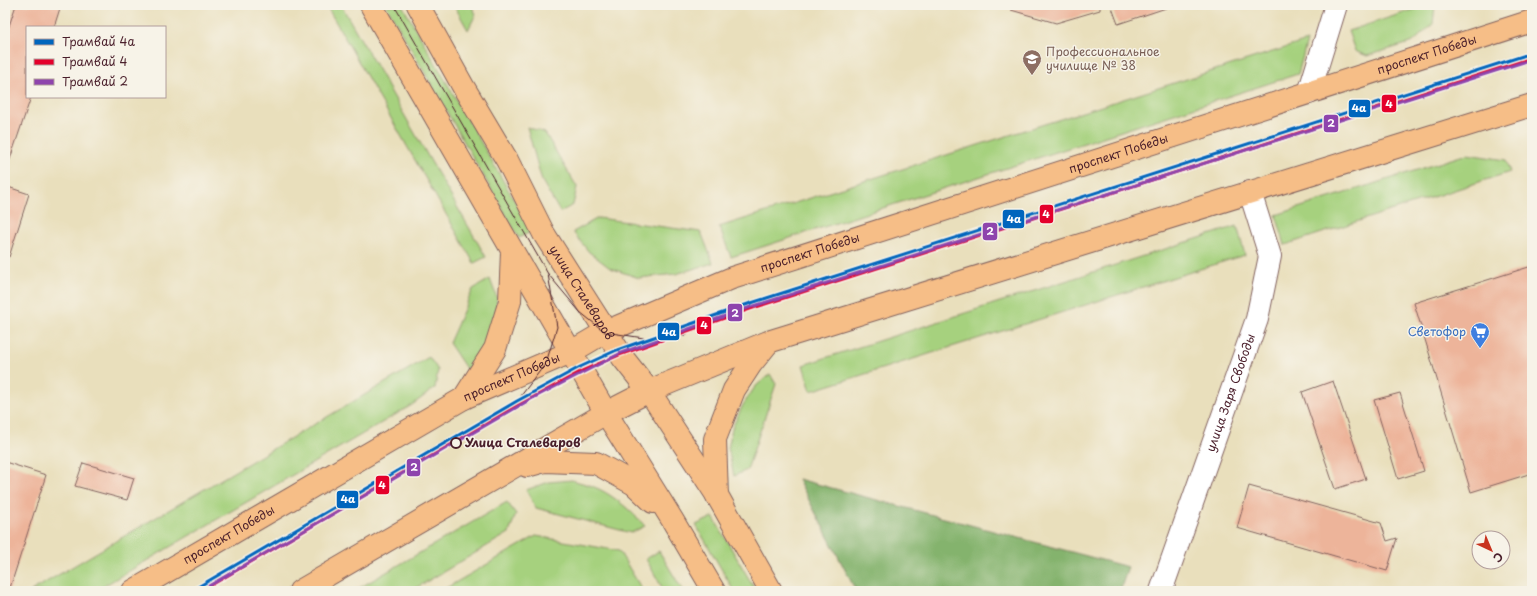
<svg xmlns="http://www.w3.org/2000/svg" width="1537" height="596" font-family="'Playpen Sans',sans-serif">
<rect width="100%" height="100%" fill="#f7f3e8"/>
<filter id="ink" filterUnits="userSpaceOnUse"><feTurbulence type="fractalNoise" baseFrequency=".025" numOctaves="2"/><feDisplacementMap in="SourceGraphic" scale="8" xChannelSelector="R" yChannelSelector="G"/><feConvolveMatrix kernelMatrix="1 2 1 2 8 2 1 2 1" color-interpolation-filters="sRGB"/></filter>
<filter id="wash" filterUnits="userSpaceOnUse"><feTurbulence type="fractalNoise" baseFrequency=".012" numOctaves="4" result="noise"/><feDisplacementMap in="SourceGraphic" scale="16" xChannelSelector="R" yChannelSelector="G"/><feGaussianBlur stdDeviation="0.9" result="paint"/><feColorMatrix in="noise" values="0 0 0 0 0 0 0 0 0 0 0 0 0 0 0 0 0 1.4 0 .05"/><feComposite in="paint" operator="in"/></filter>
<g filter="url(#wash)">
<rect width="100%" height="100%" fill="#e9dfbc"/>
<path fill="#a6d17e" stroke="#787854" d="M326,5h15l145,252 -12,6z
M386,5h16l130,226 -13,7z
M454,5h17l5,9 -8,16z
M1428,5h7l-2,19 -20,18 -46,14 -12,-5 -7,-20z
M1307,41l-9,33 -567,183 -12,-30z
M527,127l18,6 32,54 -4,18 -13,7 -18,-31z
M1467,154l39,6 4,12 -225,73 -9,-30z
M598,218l103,14 12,31 -37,11 -37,4 -29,-10 -21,-16 -16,-20z
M1237,226l8,29 -434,136 -8,-26z
M490,279l7,19 -2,23 -9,24 -19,25 -18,-27 24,-54z
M429,357l9,13 -3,18 -23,17 -317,186h-64z
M770,374l6,10 -29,86 -13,6 -6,-27 4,-21 11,-23 12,-18z
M572,480c9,3 19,5 27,9 18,9 32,22 46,37l-14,7 -95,-25 -10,-18 23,-8z
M507,502l9,12 -7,19 -98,58h-57z
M713,517l43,74h-22l-38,-66z
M536,536l83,15 24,40h-202z
M659,551l24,40h-19l-18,-32z"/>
<path fill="#84b36d" stroke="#67694c" d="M798,479l330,88 -8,24h-264z"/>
<g id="blocks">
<path fill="#edb49a" d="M16,5h45l-7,22h-27v70h4l-23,68h-3v-127z
M1012,5h88v5l-44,13 -45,-13z
M1111,5h54l1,3 -48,16z
M5,186l24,8 -20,63 -4,-1z
M1532,266v207l-61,19 -57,-189z
M1333,381l33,98 -31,10 -33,-97z
M1400,393l24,78 -26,8 -24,-79z
M5,462l41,13 -37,116h-4z
M83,463l51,15 -7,22 -52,-14z
M1249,486l132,37 6,18 10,-3 -10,33 -150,-43z"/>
</g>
</g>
<g filter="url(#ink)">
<use href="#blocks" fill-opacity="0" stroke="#82625e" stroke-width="1"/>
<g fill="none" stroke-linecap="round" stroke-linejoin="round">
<g stroke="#82625e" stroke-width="24">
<g id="minor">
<path d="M1309,93l27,-88"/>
<path id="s1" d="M1161,591l96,-272 13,-63 -20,-64"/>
</g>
</g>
<g stroke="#82625e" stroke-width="24">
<g id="major">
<path d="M371,5l235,408 67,108 41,70"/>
<path id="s2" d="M418,5l46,83 43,72 37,74 79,124 26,33 69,106 53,94"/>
<path d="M464,398l31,-49 15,-48 2,-50"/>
<path d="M527,466l18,-5 51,2 38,21 19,18"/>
<path d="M717,496l-2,-57 19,-49 17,-26 17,-21"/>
<path id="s3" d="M133,591l331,-193 107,-46 34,-20 127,-54 800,-257"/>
<path d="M300,591l306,-178 43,-22 119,-49 764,-237"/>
</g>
</g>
<use href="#minor" stroke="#fff" stroke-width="22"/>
<use href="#major" stroke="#f6be87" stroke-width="22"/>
<path stroke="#4a1f2b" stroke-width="1" d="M394,5l154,269 32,38 25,20 45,7 37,-4
M517,401l29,-38 11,-36 -9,-53"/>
<g stroke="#f7f3e8" stroke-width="6">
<path id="tram-1" d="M191,591l326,-190 63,-34 37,-17 131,-46 784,-251"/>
</g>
<g stroke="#f7f3e8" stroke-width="6">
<path id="tram-2" d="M201,591l318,-186 63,-34 37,-16 131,-46 782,-251"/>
</g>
<g stroke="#f7f3e8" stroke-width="6">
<path id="tram-3" d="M207,587l324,-188 90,-46 130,-46 779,-247"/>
</g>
<use href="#tram-1" stroke="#0065bd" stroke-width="3"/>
<use href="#tram-2" stroke="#e4002b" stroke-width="3"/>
<use href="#tram-3" stroke="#8e44ad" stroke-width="3"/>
</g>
</g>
<defs>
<g id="university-pin" transform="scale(1)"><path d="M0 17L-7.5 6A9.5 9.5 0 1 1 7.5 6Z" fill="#8d6e63" stroke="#f7f3e8"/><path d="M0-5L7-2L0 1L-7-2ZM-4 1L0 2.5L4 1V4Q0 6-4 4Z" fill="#fff"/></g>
<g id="supermarket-pin" transform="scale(1)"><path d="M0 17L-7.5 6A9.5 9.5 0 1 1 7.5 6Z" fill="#3f7fe0" stroke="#f7f3e8"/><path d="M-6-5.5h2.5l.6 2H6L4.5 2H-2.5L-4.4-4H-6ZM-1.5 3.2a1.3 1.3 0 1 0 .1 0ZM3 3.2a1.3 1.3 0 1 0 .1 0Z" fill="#fff"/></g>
</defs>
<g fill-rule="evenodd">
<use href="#university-pin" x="1032" y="59"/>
<use href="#supermarket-pin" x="1480" y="332"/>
</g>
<circle fill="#f7f3e8" stroke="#4a1f2b" stroke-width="2" cx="456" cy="443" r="5"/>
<g text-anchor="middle" stroke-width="3" stroke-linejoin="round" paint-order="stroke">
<g font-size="12" fill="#785e54" stroke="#f7f3e8" text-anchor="start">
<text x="1046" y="56">Профессиональное<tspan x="1046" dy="14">училище № 38</tspan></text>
</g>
<g font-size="12" fill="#4a1f2b" stroke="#f7f3e8">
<text dy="4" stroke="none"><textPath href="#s3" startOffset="1407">проспект Победы</textPath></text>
<text dy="4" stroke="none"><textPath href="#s3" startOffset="1083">проспект Победы</textPath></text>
<text dy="4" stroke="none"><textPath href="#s3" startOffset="759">проспект Победы</textPath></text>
<text dy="4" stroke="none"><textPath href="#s2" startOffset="331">улица Сталеваров</textPath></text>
<text dy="4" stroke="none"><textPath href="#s3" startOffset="435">проспект Победы</textPath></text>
<text dy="4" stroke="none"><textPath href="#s1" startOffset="210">улица Заря Свободы</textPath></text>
<text dy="4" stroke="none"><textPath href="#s3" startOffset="111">проспект Победы</textPath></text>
</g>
<g font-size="12" fill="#366cbe" stroke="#f7f3e8" text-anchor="end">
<text x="1466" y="336">Светофор</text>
</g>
<g font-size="12" font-weight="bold" fill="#4a1f2b" stroke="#f7f3e8" text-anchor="start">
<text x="465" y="447">Улица Сталеваров</text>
</g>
</g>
<g stroke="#f7f3e8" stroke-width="1.5">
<rect x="1381" y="94" width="16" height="19" rx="4" fill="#e4002b"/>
<rect x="1348" y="99" width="23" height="19" rx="4" fill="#0065bd"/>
<rect x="1323" y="114" width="16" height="19" rx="4" fill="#8e44ad"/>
<rect x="1039" y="204" width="15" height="20" rx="4" fill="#e4002b"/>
<rect x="1002" y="209" width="23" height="20" rx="4" fill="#0065bd"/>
<rect x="982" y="222" width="16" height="19" rx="4" fill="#8e44ad"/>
<rect x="727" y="303" width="16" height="19" rx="4" fill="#8e44ad"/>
<rect x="696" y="316" width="16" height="19" rx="4" fill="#e4002b"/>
<rect x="657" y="322" width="23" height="19" rx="4" fill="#0065bd"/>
<rect x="406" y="458" width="15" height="19" rx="4" fill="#8e44ad"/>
<rect x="375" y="475" width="15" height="20" rx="4" fill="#e4002b"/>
<rect x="336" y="490" width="23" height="19" rx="4" fill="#0065bd"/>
</g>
<g font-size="11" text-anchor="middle" font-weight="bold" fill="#fff">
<text x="1389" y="108">4</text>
<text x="1359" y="112">4а</text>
<text x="1331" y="127">2</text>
<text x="1046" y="218">4</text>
<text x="1014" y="223">4а</text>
<text x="990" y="235">2</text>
<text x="735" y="317">2</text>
<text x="704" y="329">4</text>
<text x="669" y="336">4а</text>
<text x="414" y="471">2</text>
<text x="382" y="489">4</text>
<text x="348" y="503">4а</text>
</g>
<rect width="1537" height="596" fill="none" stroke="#f7f3e8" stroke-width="20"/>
<rect x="26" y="26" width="140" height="72" fill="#f7f3e8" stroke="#b29e9c"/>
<rect x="34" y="39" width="20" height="6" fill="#0065bd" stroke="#b29e9c"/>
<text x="62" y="46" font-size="12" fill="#4a1f2b">Трамвай 4а</text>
<rect x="34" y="59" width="20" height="6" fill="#e4002b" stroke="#b29e9c"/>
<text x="62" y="66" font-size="12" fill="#4a1f2b">Трамвай 4</text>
<rect x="34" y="79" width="20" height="6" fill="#8e44ad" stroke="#b29e9c"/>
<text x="62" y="86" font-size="12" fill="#4a1f2b">Трамвай 2</text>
<g transform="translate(1491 550) rotate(136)"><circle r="19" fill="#f7f3e8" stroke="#b29e9c"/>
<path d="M0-3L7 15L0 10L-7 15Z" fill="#c8321e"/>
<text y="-6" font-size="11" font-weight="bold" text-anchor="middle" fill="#4a1f2b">С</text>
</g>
</svg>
